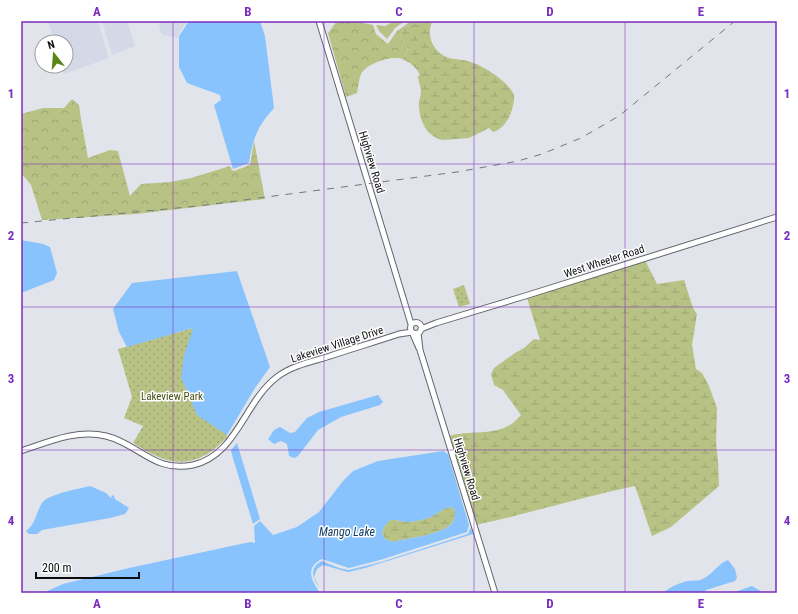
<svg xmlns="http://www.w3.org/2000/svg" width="798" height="614" font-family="'Roboto Condensed',sans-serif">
<defs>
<pattern id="forest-crowns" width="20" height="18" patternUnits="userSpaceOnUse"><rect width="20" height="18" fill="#b8c285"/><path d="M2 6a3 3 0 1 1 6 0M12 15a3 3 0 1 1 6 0" fill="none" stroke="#9da672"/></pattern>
<pattern id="wetland-marsh" width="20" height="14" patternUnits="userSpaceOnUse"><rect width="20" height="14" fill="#b8c285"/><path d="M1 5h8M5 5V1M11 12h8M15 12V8" fill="none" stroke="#9da672"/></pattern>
<pattern id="park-dots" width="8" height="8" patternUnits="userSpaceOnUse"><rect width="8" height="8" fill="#b8c285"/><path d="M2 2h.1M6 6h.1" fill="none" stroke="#9da672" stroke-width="1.8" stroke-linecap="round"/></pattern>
</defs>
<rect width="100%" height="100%" fill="#e1e4eb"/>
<path fill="#d4d9e8" d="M48,21h50l11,37 -45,16 -2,-8h4v-24h-11z
M102,21h25l8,25 -23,9z
M158,21h29l-9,14v3l-15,-3 -2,-3z"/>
<path fill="url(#forest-crowns)" d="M337,21h16l20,4 3,9 12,10 9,-13 13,-9v-1h15l-20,6 -5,9 8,13 -2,5 -4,5c-10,-4 -36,5 -41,15 -2,5 -3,14 -4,19l-11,4 -18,-64z
M395,21h10l-10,7 -8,11 -8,-8 -3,-6 9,1z
M72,99l7,6c2,18 6,35 9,53l22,-8 8,1 12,45 11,-12 29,-2 21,-4 39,-12 2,4 2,1 16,-6 4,-24 11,58 -129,15 -94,6 -11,-35 -10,-12v-59l22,-6h21z"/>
<path fill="url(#wetland-marsh)" d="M425,21l7,1c-6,14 1,31 17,36 7,2 15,1 21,4 13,3 39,20 44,33 1,4 -2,16 -4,20 -3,7 -9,15 -17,17l-4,-4 -20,10 -27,2c-15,-4 -22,-18 -23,-33 -1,-5 2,-10 2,-16 0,-4 -3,-10 -3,-15l2,-1c-4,-8 -10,-13 -18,-16l4,-5 2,-5 -8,-13 5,-9z
M645,260l12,24 27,-4 9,28 4,6 -5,31 4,24 6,4 7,13 8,22 -1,35 2,18 1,25 -48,41 -19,9 -17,-50c-53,11 -104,27 -156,38l-2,2 -28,-90c20,-6 42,0 61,-11 4,-2 8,-7 11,-10l-18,-25 -9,-5 -3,-11 3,-6 21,-15 9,-5 10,-9 6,1 -13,-42z
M451,507l4,3c0,4 0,8 -2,12 -9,13 -45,16 -60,20l-8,-3 -3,-6 2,-6 6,-7c6,-1 10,2 16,2 7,0 16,-2 22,-4 9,-3 14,-10 23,-11z"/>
<path fill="url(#park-dots)" d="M464,285l6,19 -11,3 -6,-18z
M193,328l34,109c-31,34 -58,30 -94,6l10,-17 -19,-8 8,-21 -14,-48z"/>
<path fill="#88c3fd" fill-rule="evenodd" d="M189,21h71l5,15 9,72c-17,19 -21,30 -25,55l-16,6 -19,-64 7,-5 -1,-5 -33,-12 -8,-16v-31z
M21,240l22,4 7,3 7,26 -3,7 -33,13z
M237,271l33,96 -15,21 -28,47 -30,-20 -16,-38 3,-21 9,-28 -66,19 -8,-15 -6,-23 19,-26z
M378,395l5,7 -3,3 -39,12 -23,13 -20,26 -4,2 -5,-2 -2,-12 -6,-3 -7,3 -6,-5 6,-9 6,-3 10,6 5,-1 12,-14 12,-6z
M237,443l23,76 -7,5 -21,-69 -1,-5z
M443,451l5,3 21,71 -2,7 -87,28 -31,8 -27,-9c-18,9 -10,22 -2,34h-277l20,-9 66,-16 121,-26 5,1 -1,-17 6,-5 13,14 24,-8 22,-15 24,-31 10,-10 25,-10zM451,507l4,3c0,4 0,8 -2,12 -9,13 -45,16 -60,20l-8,-3 -3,-6 2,-6 6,-7c6,-1 10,2 16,2 7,0 16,-2 22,-4 9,-3 14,-10 23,-11z
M90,486l16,7 5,5 1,-3 2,1 1,3 14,9 -4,6 -15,4 -68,12 -5,4h-8l-3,-3c10,-7 10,-19 16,-28 6,-9 36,-14 48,-17z
M471,527l2,7 -108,34 -17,4 -25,-7 -6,4 -3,8 6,12c-7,-10 -12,-21 2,-28l17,7 10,2 32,-8 87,-28z
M728,560l7,9 2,9 -2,3 -29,9 -2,3h-41c7,-6 16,-10 25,-12 8,-1 11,1 18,-4 8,-5 13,-14 22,-17z
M752,586l12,7h-32z"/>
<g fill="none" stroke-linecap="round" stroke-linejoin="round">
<g stroke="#62656b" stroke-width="7">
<path id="tertiary" d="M319,21l92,303
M410.5 328a5.5 5.5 0 1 1 11 0a5.5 5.5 0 1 1-11 0Z
M421,329l15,-6 89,-27 252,-79
M412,332l7,16
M418,333l2,17 75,243
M21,451c27,-9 56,-22 85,-15 33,8 48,37 87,29 44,-10 51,-63 84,-88 14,-11 33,-15 50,-20 24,-8 48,-15 72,-23l13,-2"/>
</g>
<use href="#tertiary" stroke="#fff" stroke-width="5"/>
<path stroke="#74767b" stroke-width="1" stroke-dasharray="7 7" stroke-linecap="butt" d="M21,223l177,-17 259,-34 61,-11 24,-7 39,-16 38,-22 116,-95"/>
</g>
<path fill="none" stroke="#7b2cbf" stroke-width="1" stroke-opacity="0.55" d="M173,21v572M324,21v572M474,21v572M625,21v572M21,164h756M21,307h756M21,450h756"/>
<g text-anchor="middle" stroke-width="3" stroke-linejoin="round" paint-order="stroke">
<g font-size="11" fill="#0c0d0f" stroke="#fff">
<text transform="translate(372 162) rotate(73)" y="4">Highview Road</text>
<text transform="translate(604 261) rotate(-18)" y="4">West Wheeler Road</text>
<text transform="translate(337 344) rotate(-18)" y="4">Lakeview Village Drive</text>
<text transform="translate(467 469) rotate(73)" y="4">Highview Road</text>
</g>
<g font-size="11" fill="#495016" stroke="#fff">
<text x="172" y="400">Lakeview Park</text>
</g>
<g font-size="12" font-style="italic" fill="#133d63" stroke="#fff">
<text x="347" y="536">Mango Lake</text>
</g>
</g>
<rect width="798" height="614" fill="none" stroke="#ffffff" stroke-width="44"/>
<g transform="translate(54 54) rotate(343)"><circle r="19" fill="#ffffff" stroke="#9e9e9f"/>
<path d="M0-3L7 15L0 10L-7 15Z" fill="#598615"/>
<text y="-6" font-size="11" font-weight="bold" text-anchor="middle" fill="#0c0d0f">N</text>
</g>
<path d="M36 572v6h103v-6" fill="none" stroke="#0c0d0f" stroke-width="2"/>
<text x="42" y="572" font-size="12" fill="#0c0d0f" stroke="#ffffff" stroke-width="3" paint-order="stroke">200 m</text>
<rect x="22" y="22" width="754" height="570" fill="none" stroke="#7b2cbf" stroke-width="1.5"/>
<g font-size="13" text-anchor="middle" font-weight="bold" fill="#7b2cbf">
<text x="97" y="16">A</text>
<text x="248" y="16">B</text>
<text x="399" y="16">C</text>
<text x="550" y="16">D</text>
<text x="701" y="16">E</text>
<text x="11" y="98">1</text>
<text x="787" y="98">1</text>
<text x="11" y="240">2</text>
<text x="787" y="240">2</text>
<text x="11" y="383">3</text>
<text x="787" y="383">3</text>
<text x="11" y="525">4</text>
<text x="787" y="525">4</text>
<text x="97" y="608">A</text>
<text x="248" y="608">B</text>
<text x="399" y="608">C</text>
<text x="550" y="608">D</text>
<text x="701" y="608">E</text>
</g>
</svg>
